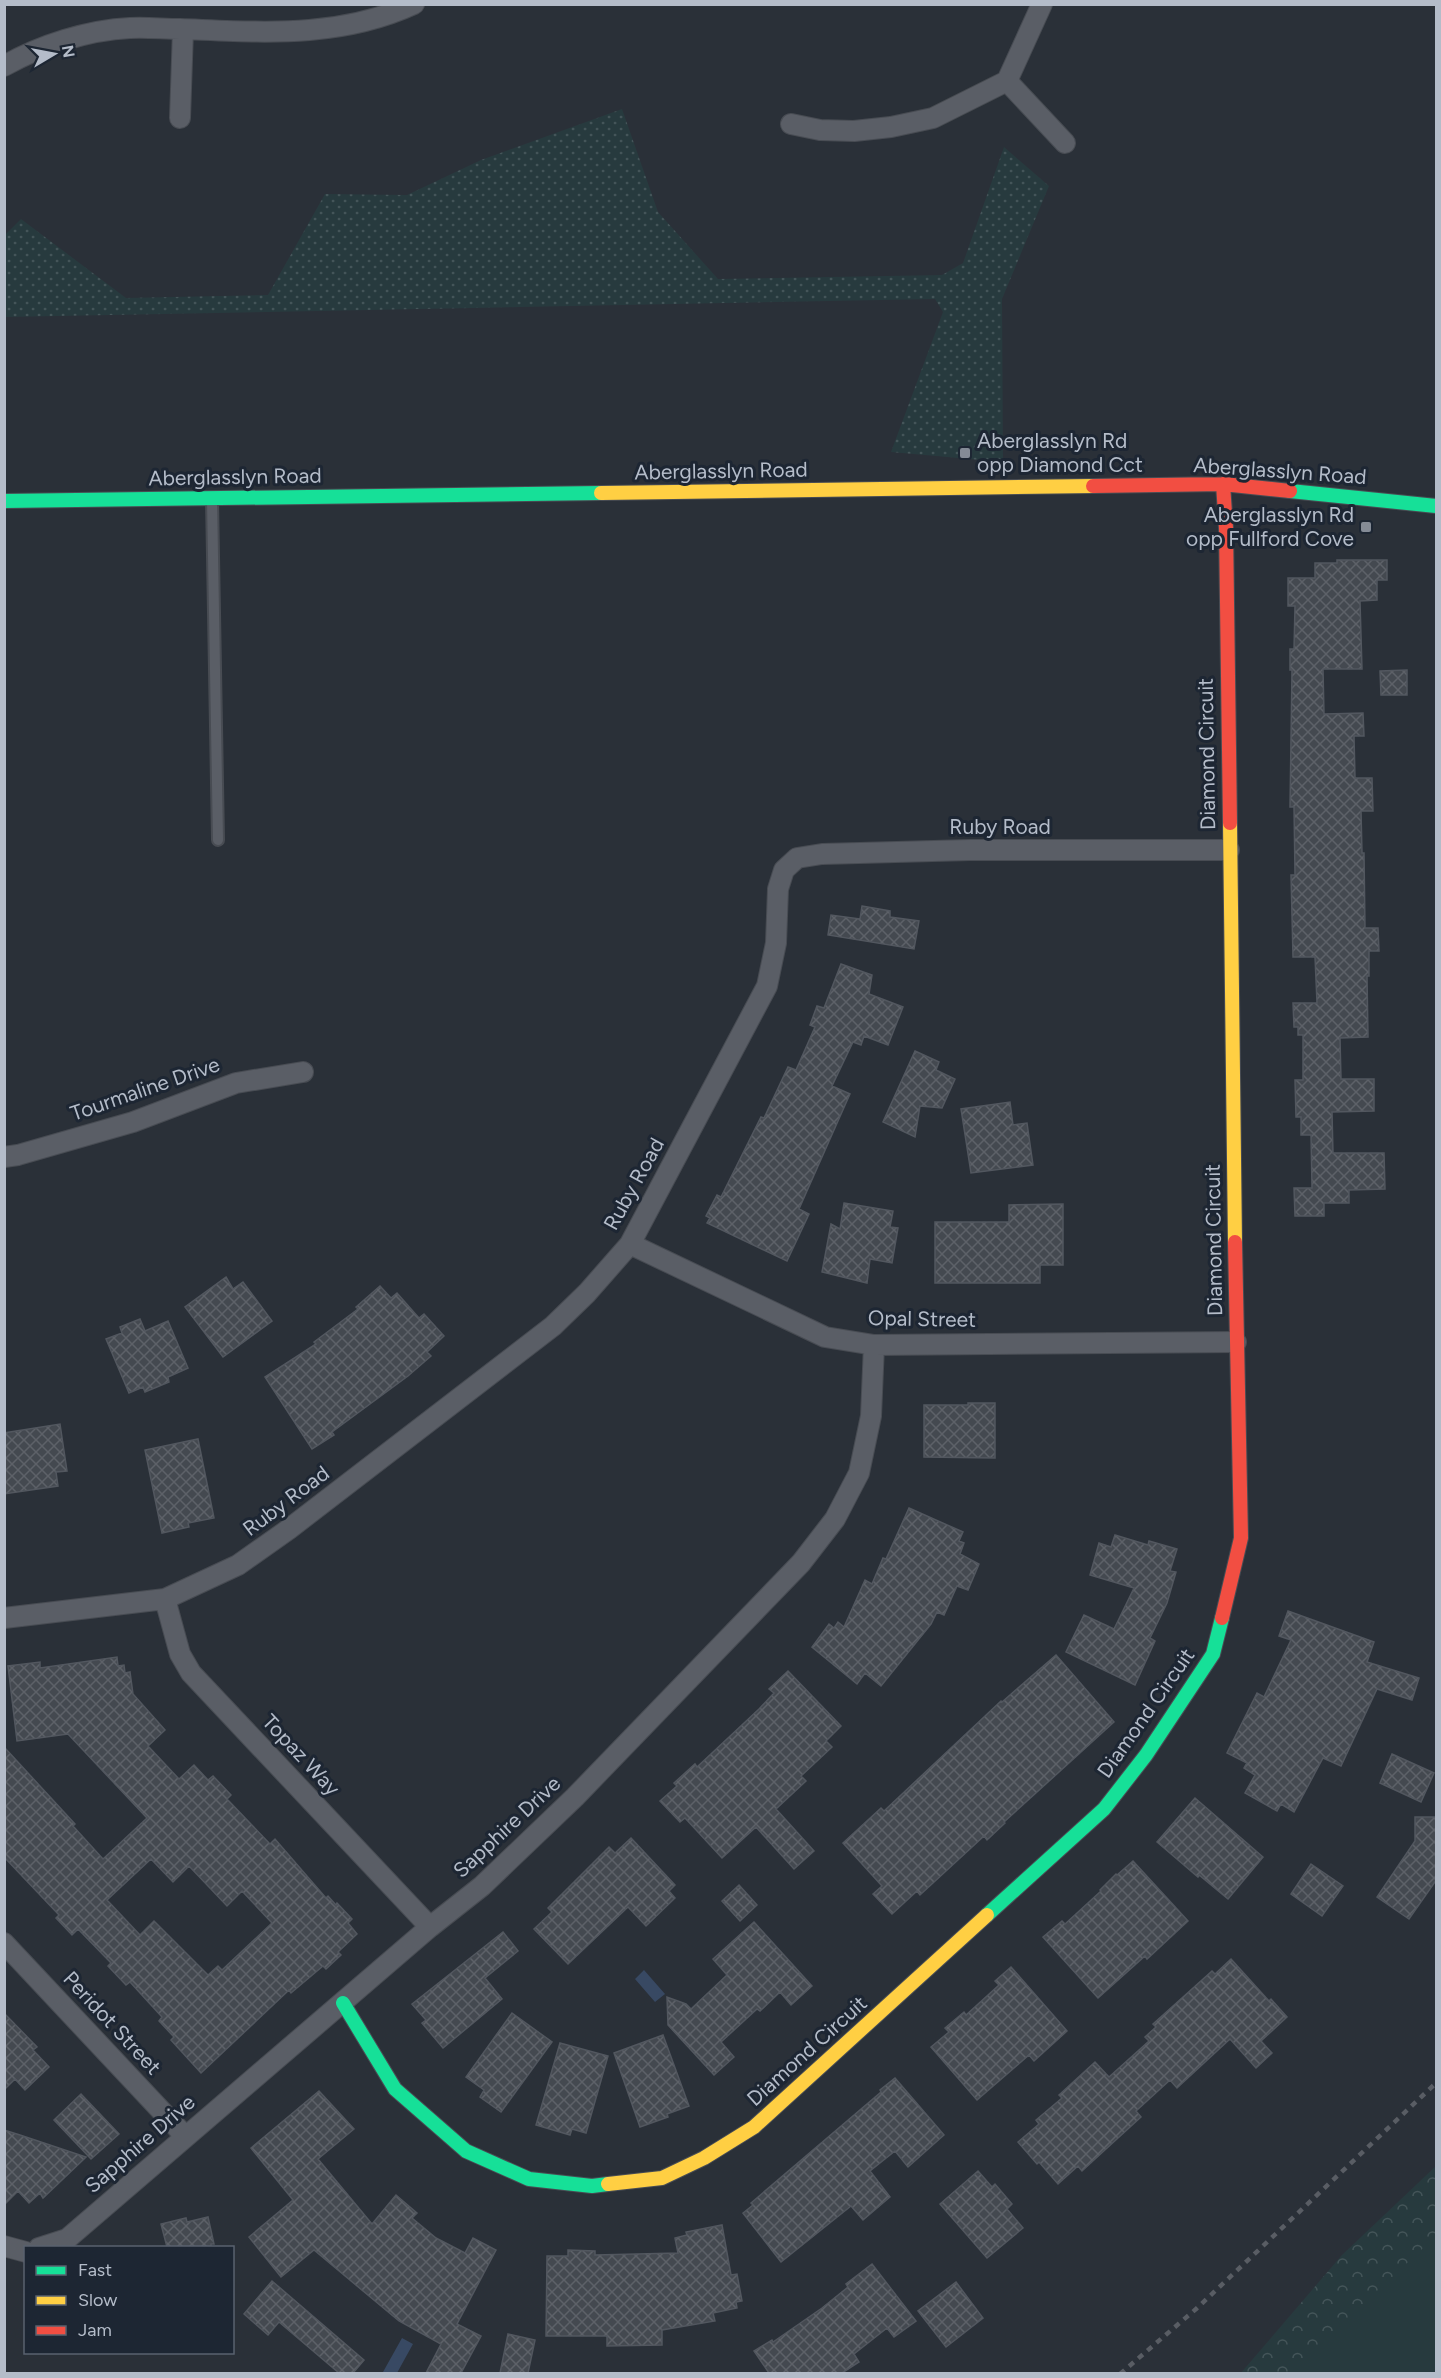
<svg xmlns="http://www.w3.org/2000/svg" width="1441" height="2378" font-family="Figtree,sans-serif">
<defs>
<pattern id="grass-dots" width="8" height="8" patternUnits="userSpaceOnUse" patternTransform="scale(1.5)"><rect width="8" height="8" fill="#273a3e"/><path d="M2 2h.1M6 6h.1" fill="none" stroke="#445559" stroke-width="1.8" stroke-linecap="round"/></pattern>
<pattern id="forest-crowns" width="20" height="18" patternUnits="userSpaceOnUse" patternTransform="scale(1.5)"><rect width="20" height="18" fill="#273a3e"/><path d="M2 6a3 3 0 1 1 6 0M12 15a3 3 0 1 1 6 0" fill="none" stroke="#445559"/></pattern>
<pattern id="building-cross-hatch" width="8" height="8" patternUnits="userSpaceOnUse" patternTransform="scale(1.5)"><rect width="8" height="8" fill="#444950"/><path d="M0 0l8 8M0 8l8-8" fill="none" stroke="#5d6168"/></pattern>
</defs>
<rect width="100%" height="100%" fill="#2a3038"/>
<path fill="url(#grass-dots)" d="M622,109l36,103 60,67 224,-4 21,-12 41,-116 45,39 -47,113 1,163 -112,-10 52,-140 -8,-13 -930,18v-82l16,-16 105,79 142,-3 57,-101 82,1 74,-35z"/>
<path fill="url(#forest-crowns)" d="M1436,2166v207l-196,1 102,-119z"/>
<path fill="#273a3e" d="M1436,2236v137h-146z"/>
<path fill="#384963" d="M644,1970l21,24 -10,8 -20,-23z
M402,2338l11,6 -16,29 -14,-1z"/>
<path fill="url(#building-cross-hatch)" stroke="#52575f" stroke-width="1.5" fill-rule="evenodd" d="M1337,560h50v20h-10v20l-17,1 2,68h-39l1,45 39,-1 1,23h-10l1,42h17l1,33h-12l1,42h2l1,75h13l1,23h-10v25h-2l1,61 -28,1 1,41h33v32l-42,1 1,41h51l1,36 -36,1v13h-25v13h-29l-1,-28h18l-1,-53h-10v-18h-5l-1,-37h8v-45h-5v-8h-4l-1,-24h24l-2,-46h-22l-2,-82h4l-1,-68h-4l2,-137h-2v-21h4l1,-43h-7v-28h27v-15h22z
M1407,670v25h-26l-1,-24z
M862,906l28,5v6l29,4 -5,28 -86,-14 3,-20 29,4z
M841,964l31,11 -3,19 34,13 -15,38 -24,-9 -3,9 -8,-3 -21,44 18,8 -51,115 10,5 -22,47 -80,-38 3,-5 -4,-2 11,-21 4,2 40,-80 3,1 24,-51 8,3 19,-43 -5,-2 7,-19 7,2z
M915,1051l24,11 -3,8 19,9 -13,29 -22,-2 -5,31 -32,-15z
M1010,1102l3,23 14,-2 6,42 -62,8 -10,-64z
M844,1203l49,8 -3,16 8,1 -6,35 -22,-4 -3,24 -45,-11 9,-48 9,5z
M1063,1204v61h-23v18h-105v-61h74v-17z
M226,1277l7,12 10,-7 29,39 -49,36 -38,-50z
M380,1286l11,12 6,-5 22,25 5,-4 20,22 -17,16 4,4 -23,20 -76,56 2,3 -22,14 -47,-72 51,-33 -2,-2 44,-33 -2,-2z
M140,1319l5,12 23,-10 20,47 -20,9 1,5 -24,10 -2,-5 -14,6 -23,-54 16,-6 -2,-6z
M968,1403h27v55l-71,-1v-52h44z
M60,1424l7,47 -11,1 2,14 -54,8v-61z
M198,1439l16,79 -26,5 1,4 -27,6 -17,-83z
M909,1508l54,24 -4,9 5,2 -4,11 19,10 -11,26 -11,-4 -13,29 -7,-3 -6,12 -50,62 -16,-13 -8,11 -45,-37 17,-23 5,4 4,-6 6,5 21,-47 7,4 11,-26 3,1z
M1115,1535l33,10 1,-4 28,8 -7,22 6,1 -9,31 -17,35 5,3 -20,44 -69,-33 18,-37 30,14 20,-41 -44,-13 9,-32 12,4z
M1288,1611l86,31 -7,20 52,16 -7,22 -35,-11 -36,77 -18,-8 -29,54 -13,-8 -4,7 -32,-18 10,-18 -11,-7 3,-5 -20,-10 30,-60 7,4 27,-57 -12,-4z
M1056,1655l58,67 -110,100 1,1 -18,17 -3,-4 -64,59 -3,-4 -25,23 -19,-20 9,-8 -39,-43 38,-35 3,3 117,-110 1,1z
M117,1657l1,9 6,-1 1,8 5,-1 3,22 32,36 -17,16 31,33 15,-14 14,15 5,-4 18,19 -4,4 43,45 5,-5 51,59 2,-2 8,9 1,-2 15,16 -4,4 9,11 -19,18 3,3 -15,14 -3,-3 -32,27 -2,-3 -88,83 -30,-33 3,-3 -15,-16 3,-4 -32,-35 -4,3 -18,-19 3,-3 -33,-34 -6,6 -16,-17 3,-3 -55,-58v-110l71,77 -2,2 30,33 44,-41 -79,-84 -51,7 -9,-75 32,-4v6zM151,1859l22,23 16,-16 38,40 15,-15 30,32 -50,47 -4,-4 -10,9 -54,-54 -14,14 -33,-35z
M788,1671l53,55 -15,15 6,6 -31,29 5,5 -30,28 38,42 -20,18 -38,-42 -34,31 -37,-40 -5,4 -20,-21 17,-15 -3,-3 21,-19 2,3 62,-58 15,-16 -5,-4z
M1392,1754l42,19 -13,29 -41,-19z
M1195,1798l68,59 -35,42 -29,-24 -1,2 -41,-35z
M1415,1817h21l1,62 -28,40 -32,-22 38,-56z
M631,1838l44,47 -6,6 6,7 -29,28 -18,-19 -60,57 -34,-35 18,-17 -4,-4 61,-61 6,6z
M1133,1861l55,60 -41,38 -2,-3 -47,42 -55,-61 19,-16 3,3 36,-33 -1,-1 16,-16 1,1z
M1311,1864l32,22 -21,30 -31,-22z
M739,1885l18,20 -17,16 -18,-20z
M754,1922l58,64 -21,19 -11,-13 -20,19 -3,-2 -36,33 13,15 -20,18 -46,-50 -1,-28 19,7 5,5 36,-34 -14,-16z
M503,1932l15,19 -33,27 17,21 -59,49 -21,-25 4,-3 -14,-16z
M1231,1959l38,42 2,-2 16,18 -26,24 11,12 -16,15 -26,-29 -53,49 -7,-8 -34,31 5,6 -59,54 -4,-5 -20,18 -19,-22 -2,2 -19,-22 21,-18 -3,-4 26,-22 -3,-3 36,-33 14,15 40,-36 -4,-4 11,-10 -3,-3 59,-53 3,3z
M1011,1967l56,64 -33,30 -5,-6 -52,45 -46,-53 18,-15 -4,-4 19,-16 2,3 33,-30 -4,-4z
M4,2013l33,34 -4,3 16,17 -24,23 -10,-11 -11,11z
M512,2013l40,29 -51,70 -21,-15 4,-7 -18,-13z
M663,2035l26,71 -22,8 1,3 -28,10 -26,-74z
M560,2043l48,13 -22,77 -14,-4 -2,6 -34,-10z
M895,2078l49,57 -36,32 -13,-16 -25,20 20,26 -27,23 -12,-14 -70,56 -38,-49 10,-8 -2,-2 130,-111 -1,-2z
M319,2091l35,38 -36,30 54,65 24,-29 21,18 -5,5 24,20 29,15 8,-15 23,12 -39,74 24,12 -20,37h-35l15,-29 -42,-23 -85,-71 -33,27 -32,-40 44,-37 -42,-52z
M81,2094l38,40 -28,25 -37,-39z
M4,2130l16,5 66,22 -43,41 -3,-5 -11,10 -11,-12 -14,14z
M978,2171l14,16 3,-3 17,20 -5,5 16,19 -36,30 -47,-54z
M208,2217l6,27h-3v3h-44l-6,-23 25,-6 1,4z
M722,2225l9,50 6,-1 5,27 -6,1 1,6 -24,5 2,8 -53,9v15l-55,1v-10h-61l1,-80h21v-6l27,1v4l83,-2 -3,-15 12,-3 -1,-3z
M872,2264l44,57 -22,16 -7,-9 -33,26 5,8 -17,11h-73l-15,-22 18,-11 1,2 49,-34 26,-21 -2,-3z
M272,2281l92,79 -11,13h-14l-60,-51 -11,13 -24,-21z
M956,2282l27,36 -37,29 -28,-36z
M508,2334l27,6 -7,33h-28z"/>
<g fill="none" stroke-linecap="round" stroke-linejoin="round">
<g stroke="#484c53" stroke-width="14">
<path id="lane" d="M212,499l6,341"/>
</g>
<g stroke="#484c53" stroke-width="22">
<path id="street" d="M4,66c37,-21 84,-36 126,-38 17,-1 34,1 50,1 81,3 158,10 234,-25
M1007,81l58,62
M180,118l3,-88
M791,124l29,6 34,1 37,-4 42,-9 74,-37 35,-77
M4,1157l14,-2 115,-33 103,-39 67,-11
M630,1244l195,93 49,8 362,-3
M165,1599l15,55 11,19 239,254
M4,1618l161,-19 73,-34 51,-36 264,-203 34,-33 43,-49 137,-258 9,-43 2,-54 6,-19 13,-12 25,-4 148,-4h259
M4,1943l181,193
M4,2246l22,6
M39,2248l28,-9 363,-312 52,-41 93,-89 226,-234 34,-44 24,-46 12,-57 3,-71"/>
</g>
<g stroke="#484c53" stroke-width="16">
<path id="fast" d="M1290,491l146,15
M4,501l597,-8
M987,1915l117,-106 42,-54 67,-101 9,-36
M343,2003l52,86 71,62 63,28 63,7 16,-2"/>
</g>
<g stroke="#484c53" stroke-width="16">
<path id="slow" d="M601,493l492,-7
M1230,823l5,419
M608,2184l54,-6 42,-20 50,-31 233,-212"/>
</g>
<g stroke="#484c53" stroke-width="16">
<path id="jam" d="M1223,484l3,44 4,295
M1093,486l130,-2 67,7
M1222,1618l19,-80 -6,-296"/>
</g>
<use href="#lane" stroke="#5a5e66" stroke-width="10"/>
<use href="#street" stroke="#5a5e66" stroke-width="20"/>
<use href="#fast" stroke="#16e098" stroke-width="14"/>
<use href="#slow" stroke="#ffcf43" stroke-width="14"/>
<use href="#jam" stroke="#f24e42" stroke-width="14"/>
<path stroke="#595d64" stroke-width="4.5" stroke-dasharray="6 6" stroke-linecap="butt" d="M1120,2374l76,-65 240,-226"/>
</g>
<g fill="#848b96" stroke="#1d2633" stroke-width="2">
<rect x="959" y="447" width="12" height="12" rx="3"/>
<rect x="1360" y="521" width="12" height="12" rx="3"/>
</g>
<g text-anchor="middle" stroke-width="6" stroke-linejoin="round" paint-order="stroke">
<g font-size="21" fill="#b4bcc9" stroke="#1d2633" text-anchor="start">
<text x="977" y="448">Aberglasslyn Rd<tspan x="977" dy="24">opp Diamond Cct</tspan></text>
<text x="1354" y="522" text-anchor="end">Aberglasslyn Rd<tspan x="1354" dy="24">opp Fullford Cove</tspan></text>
</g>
<g font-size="21" fill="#b4bcc9" stroke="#1d2633">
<text transform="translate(721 471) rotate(-1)" y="7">Aberglasslyn Road</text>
<text transform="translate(1280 471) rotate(4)" y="7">Aberglasslyn Road</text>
<text transform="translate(235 477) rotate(-1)" y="7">Aberglasslyn Road</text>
<text transform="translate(1207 754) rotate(-91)" y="7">Diamond Circuit</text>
<text x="1000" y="834">Ruby Road</text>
<text transform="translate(145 1089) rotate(-19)" y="7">Tourmaline Drive</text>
<text transform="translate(634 1184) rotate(-61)" y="7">Ruby Road</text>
<text transform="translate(1214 1240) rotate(-91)" y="7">Diamond Circuit</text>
<text transform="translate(922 1319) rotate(1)" y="7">Opal Street</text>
<text transform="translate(286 1501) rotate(-37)" y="7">Ruby Road</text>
<text transform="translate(1146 1713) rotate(-55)" y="7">Diamond Circuit</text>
<text transform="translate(301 1755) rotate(47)" y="7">Topaz Way</text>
<text transform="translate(507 1827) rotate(-43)" y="7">Sapphire Drive</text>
<text transform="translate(112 2023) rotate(47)" y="7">Peridot Street</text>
<text transform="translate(807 2051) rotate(-42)" y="7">Diamond Circuit</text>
<text transform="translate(140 2144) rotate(-41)" y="7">Sapphire Drive</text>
</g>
</g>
<rect width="1441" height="2378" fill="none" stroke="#b4bcc9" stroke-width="12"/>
<rect x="24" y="2246" width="210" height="108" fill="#1d2633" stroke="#59626f" stroke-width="1.5"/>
<rect x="36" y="2266" width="30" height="9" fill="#16e098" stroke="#59626f" stroke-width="1.5"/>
<text x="78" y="2276" font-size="18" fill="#b4bcc9">Fast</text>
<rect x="36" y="2296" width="30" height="9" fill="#ffcf43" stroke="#59626f" stroke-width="1.5"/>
<text x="78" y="2306" font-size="18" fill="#b4bcc9">Slow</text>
<rect x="36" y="2326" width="30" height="9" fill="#f24e42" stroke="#59626f" stroke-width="1.5"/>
<text x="78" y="2336" font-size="18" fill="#b4bcc9">Jam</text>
<g transform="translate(54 54) rotate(80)" stroke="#1d2633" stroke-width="4.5" paint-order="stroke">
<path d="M0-4.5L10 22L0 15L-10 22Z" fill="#b4bcc9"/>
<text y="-9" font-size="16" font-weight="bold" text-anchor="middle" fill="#b4bcc9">N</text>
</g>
</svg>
